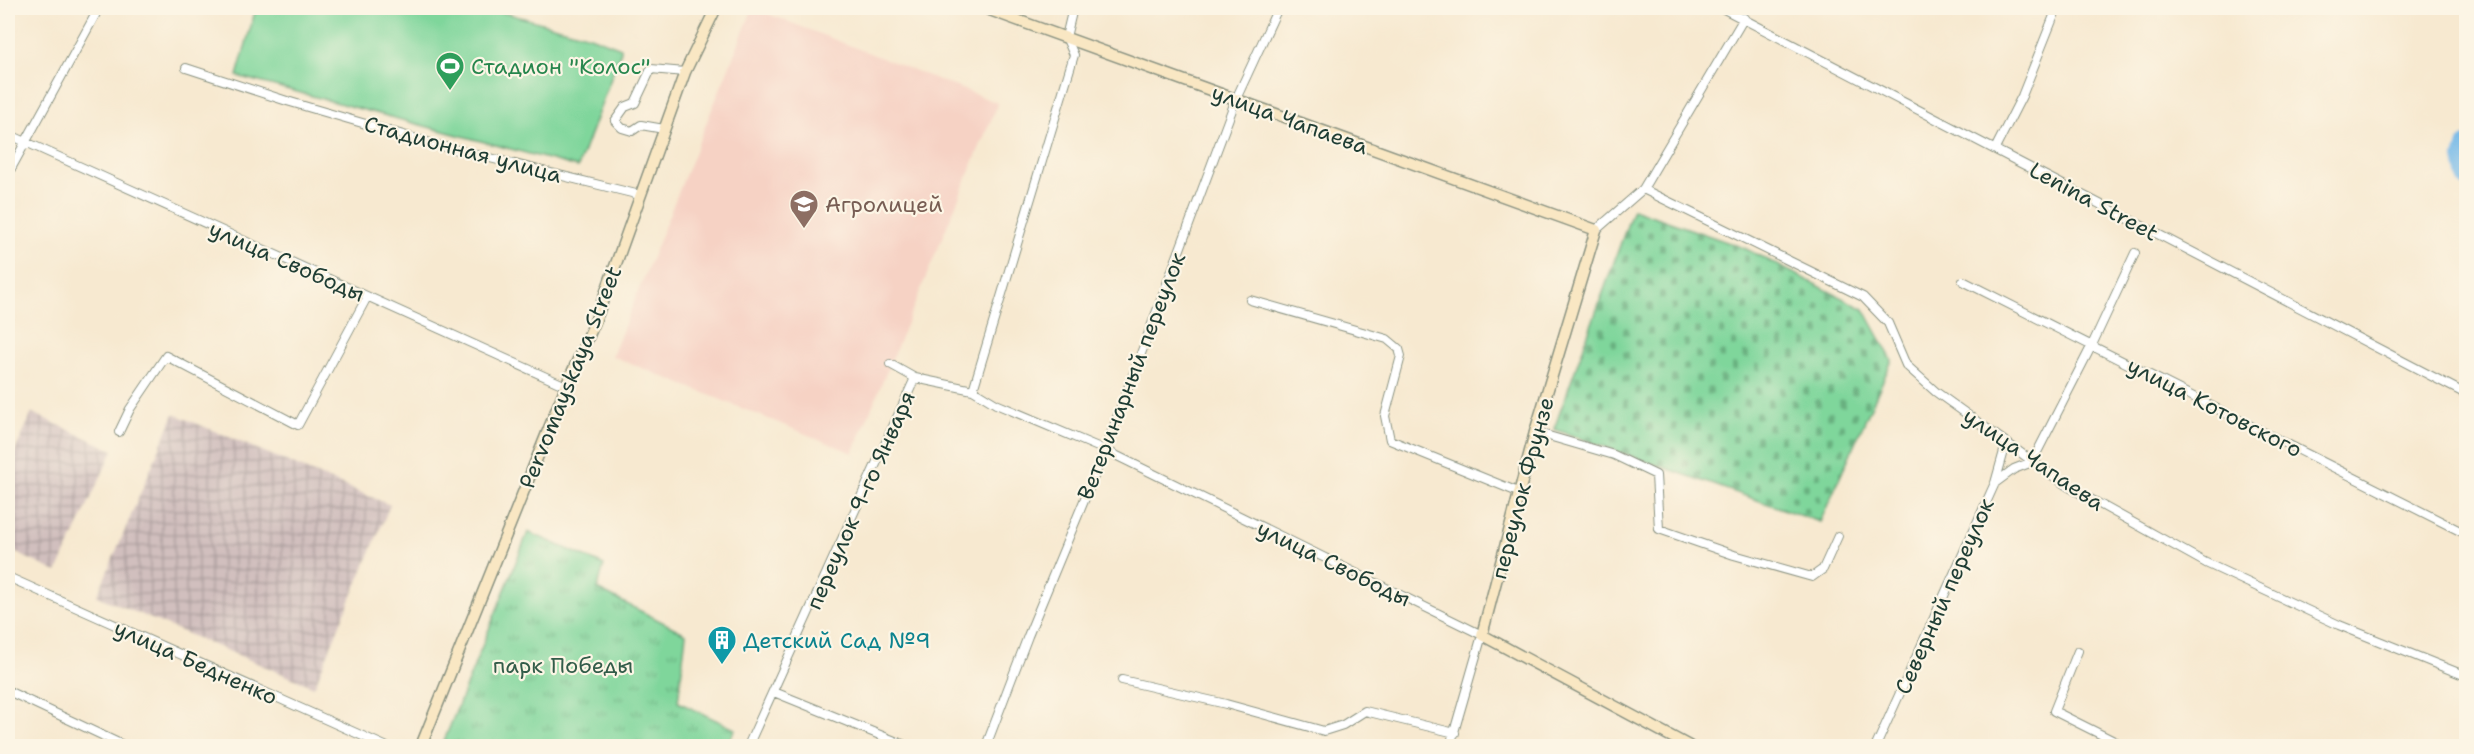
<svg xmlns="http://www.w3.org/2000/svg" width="2474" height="754" font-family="'Shantell Sans',sans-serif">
<defs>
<pattern id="industrial-grid" width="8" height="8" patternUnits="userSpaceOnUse" patternTransform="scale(1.5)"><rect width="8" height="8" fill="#d1bfbe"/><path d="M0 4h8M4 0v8" fill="none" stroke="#a99c9b"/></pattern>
<pattern id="cemetery-stones" width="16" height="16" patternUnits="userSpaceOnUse" patternTransform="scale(1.5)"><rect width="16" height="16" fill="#7fd69b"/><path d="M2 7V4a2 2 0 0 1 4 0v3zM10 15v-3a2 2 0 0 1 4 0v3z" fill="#67af7f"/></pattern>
<pattern id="park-tufts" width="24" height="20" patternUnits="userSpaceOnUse" patternTransform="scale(1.5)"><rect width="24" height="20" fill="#7fd69b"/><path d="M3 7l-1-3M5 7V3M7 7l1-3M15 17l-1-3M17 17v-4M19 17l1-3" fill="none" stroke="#67af7f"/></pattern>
</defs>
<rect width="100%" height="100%" fill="#fcf5e5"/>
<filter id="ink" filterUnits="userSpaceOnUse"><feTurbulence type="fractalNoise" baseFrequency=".0167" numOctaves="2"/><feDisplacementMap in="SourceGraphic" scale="12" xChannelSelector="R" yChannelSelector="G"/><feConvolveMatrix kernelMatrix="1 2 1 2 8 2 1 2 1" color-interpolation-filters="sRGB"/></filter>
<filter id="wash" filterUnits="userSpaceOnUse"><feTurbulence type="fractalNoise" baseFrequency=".008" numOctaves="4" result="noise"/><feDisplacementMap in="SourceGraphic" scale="24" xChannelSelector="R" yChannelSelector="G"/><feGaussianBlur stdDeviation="1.35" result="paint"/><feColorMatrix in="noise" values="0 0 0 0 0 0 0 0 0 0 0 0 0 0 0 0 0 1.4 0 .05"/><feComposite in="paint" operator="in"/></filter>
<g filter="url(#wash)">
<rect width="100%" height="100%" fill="#f7e9d0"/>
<path fill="#f6d2c4" d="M753,8l245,95 -145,350 -241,-97z"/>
<path fill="url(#industrial-grid)" d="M32,413l81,37 -56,122 -49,-23v-82z
M174,414l216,91 -76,182 -217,-91z"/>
<path fill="#7fd69b" stroke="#4f8a68" stroke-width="1.5" d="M256,8h230l104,28 31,12v3l-43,116 -341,-91z"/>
<path fill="url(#cemetery-stones)" stroke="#4f8a68" stroke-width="1.5" d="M1633,209l111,39 120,61 28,51 -72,162 -266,-93z"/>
<path fill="url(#park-tufts)" stroke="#4f8a68" stroke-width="1.5" d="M528,532l76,33 -7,24 89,45 -8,68 57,27 -8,17h-285z"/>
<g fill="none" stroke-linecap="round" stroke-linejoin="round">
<path stroke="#71b7e8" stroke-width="16" d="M2466,144l-4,14 4,21"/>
</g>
</g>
<g filter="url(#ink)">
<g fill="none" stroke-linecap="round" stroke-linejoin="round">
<g stroke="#8b9382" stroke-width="10">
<path id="minor" d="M1722,8l744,386
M186,68l101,33 154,45 199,49
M664,129l-23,-4 -9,6 -10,-3 -7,-7 10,-14 10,-4 16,-34 34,3
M8,134l558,252
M1995,149l27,-53 35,-88
M8,174l91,-166
M1643,189l220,108 25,26 18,42 30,27 131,94 139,77 133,62 127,51
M1596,230l47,-41 101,-171
M1963,281l503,253
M1250,300l137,39 12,10 2,7 -16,60 5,24 128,52
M890,364l25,14
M973,390l101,-335 -8,-18 7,-29
M119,432l11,-23 36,-53 132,69 69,-128
M1535,432l79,23 42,20 3,54 75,26 78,22 11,-8 15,-33
M1995,483l19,-14 18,-7 60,-117 43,-92
M8,577l377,169
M2078,651l-24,60 70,35
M1122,680l104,24 98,27 19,-6 22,-14 90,22
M8,691l117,55
M774,692l133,54
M748,746l167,-368 58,12 23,14 109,46 377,185 -32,111
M986,746l42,-110 77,-186 131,-351 42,-91
M1876,746l119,-263 11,-39"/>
</g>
<g stroke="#8b9382" stroke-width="13">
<path id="secondary" d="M984,8l612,222 -61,202 -53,203 207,111
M421,746l145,-360 29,-64 90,-250 31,-64"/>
</g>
<use href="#minor" stroke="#fff" stroke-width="8"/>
<use href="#secondary" stroke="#f9e7c3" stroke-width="10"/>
</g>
</g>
<defs>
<g id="stadium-pin" transform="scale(1.5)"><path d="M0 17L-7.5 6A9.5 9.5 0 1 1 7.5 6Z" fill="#2e9e5b" stroke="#fcf5e5"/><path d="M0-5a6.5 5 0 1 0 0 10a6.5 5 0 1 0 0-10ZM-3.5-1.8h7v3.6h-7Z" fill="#fff"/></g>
<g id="university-pin" transform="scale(1.5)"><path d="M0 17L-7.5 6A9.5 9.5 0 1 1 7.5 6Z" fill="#8d6e63" stroke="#fcf5e5"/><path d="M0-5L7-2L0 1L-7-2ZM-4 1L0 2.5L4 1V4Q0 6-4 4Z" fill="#fff"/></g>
<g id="building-pin" transform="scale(1.5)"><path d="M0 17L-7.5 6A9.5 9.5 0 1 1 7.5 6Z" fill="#0f9aa8" stroke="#fcf5e5"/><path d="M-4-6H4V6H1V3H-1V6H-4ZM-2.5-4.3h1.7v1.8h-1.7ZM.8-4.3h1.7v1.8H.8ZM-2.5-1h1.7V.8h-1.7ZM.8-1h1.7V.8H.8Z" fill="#fff"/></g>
</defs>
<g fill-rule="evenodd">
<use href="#stadium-pin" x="450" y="66"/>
<use href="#university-pin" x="804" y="204"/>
<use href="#building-pin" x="722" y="640"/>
</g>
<g text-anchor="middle" stroke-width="4.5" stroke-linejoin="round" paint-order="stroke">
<g font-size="22" fill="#27864d" stroke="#fcf5e5" text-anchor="start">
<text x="471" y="74">Стадион "Колос"</text>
</g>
<g font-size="22" fill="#1f3d34" stroke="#fcf5e5">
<text transform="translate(1290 119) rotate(20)" y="8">улица Чапаева</text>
<text transform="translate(463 149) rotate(15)" y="8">Стадионная улица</text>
<text transform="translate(2094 201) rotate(28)" y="8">Lenina Street</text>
<text transform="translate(287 261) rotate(24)" y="8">улица Свободы</text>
<text transform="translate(1131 376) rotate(-69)" y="8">Ветеринарный переулок</text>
<text transform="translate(570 377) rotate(-68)" y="8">Pervomayskaya Street</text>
<text transform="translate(2215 407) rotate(27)" y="8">улица Котовского</text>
<text transform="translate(2034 459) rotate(34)" y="8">улица Чапаева</text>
<text transform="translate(1522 488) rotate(-75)" y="8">переулок Фрунзе</text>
<text transform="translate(860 500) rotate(-66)" y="8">переулок 9-го Января</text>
<text transform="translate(1334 563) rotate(26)" y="8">улица Свободы</text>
<text transform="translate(1944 596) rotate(-66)" y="8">Северный переулок</text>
<text transform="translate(196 662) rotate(24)" y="8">улица Бедненко</text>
</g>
<g font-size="22" fill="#785e54" stroke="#fcf5e5" text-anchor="start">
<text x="825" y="212">Агролицей</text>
</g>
<g font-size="22" fill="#0d838f" stroke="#fcf5e5" text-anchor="start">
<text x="743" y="648">Детский Сад №9</text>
</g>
<g font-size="22" fill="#325c49" stroke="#fcf5e5">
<text x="563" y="673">парк Победы</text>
</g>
</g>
<rect width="2474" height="754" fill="none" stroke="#fcf5e5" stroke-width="30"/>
</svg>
